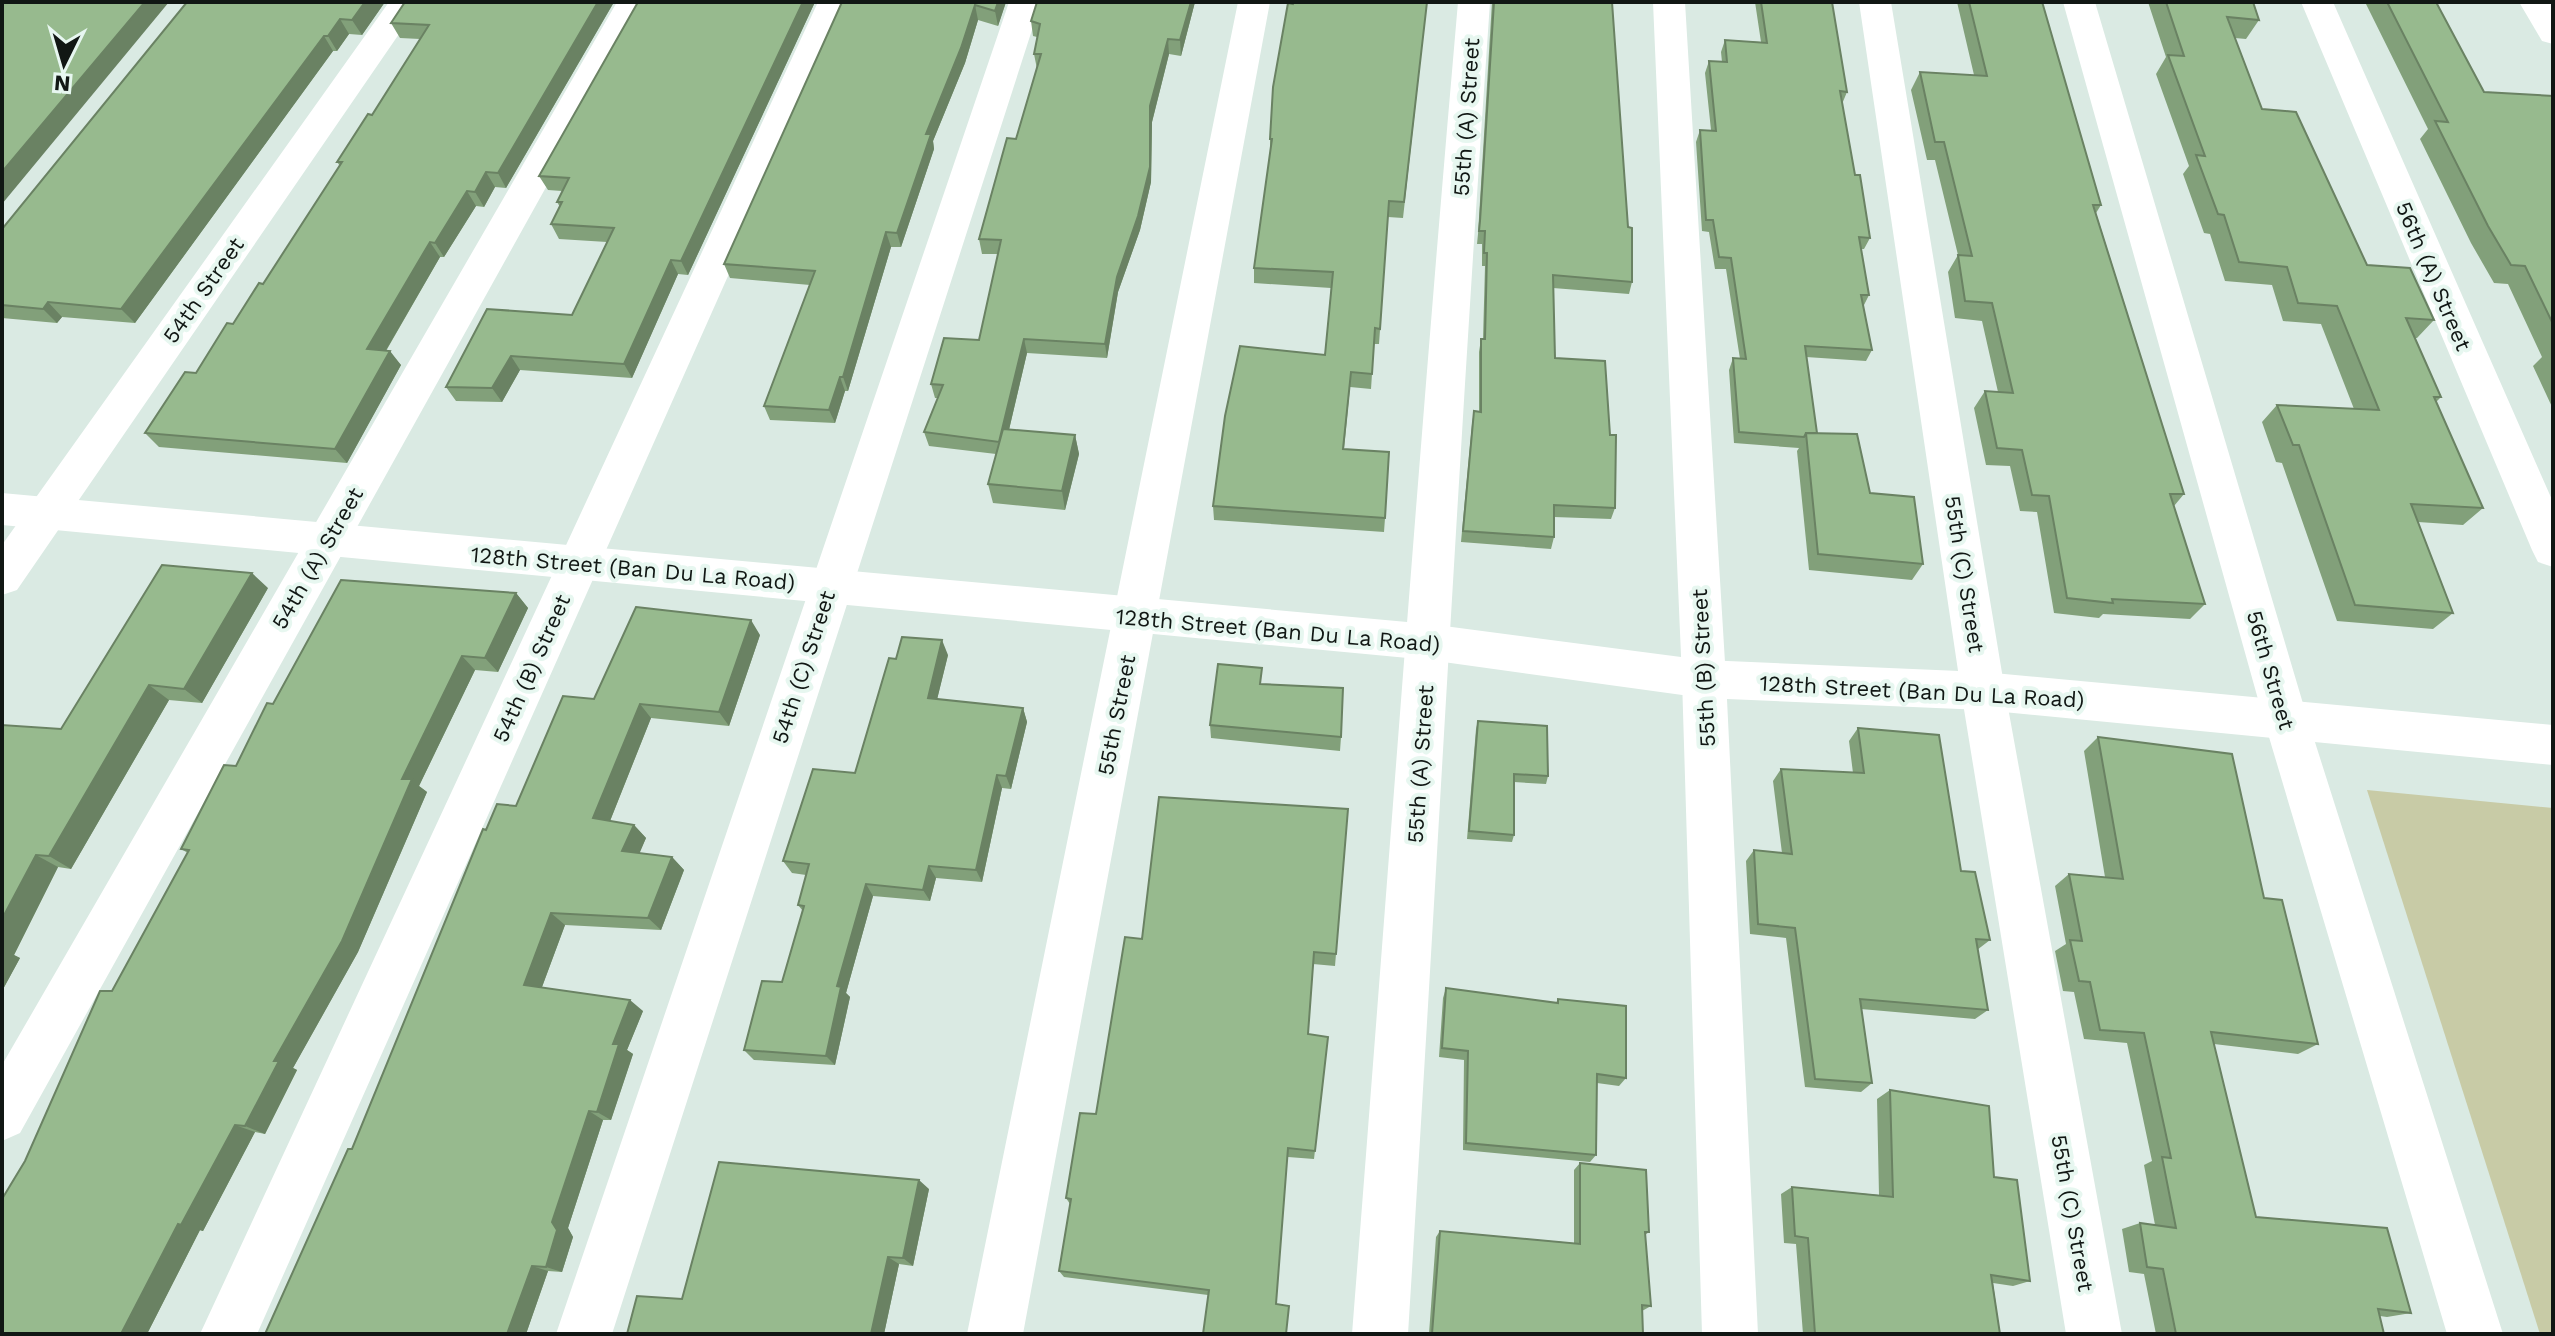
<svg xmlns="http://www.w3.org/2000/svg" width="2555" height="1336" font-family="'Work Sans',sans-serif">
<rect width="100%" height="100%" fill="#daeae3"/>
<path fill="#c8cba6" d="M2367,790l186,18v526h-13z"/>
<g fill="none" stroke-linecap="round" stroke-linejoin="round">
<path fill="#fff" fill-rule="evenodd" d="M389,2h32l-404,588 -15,5v-50z
M617,2h32l-629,1131 -18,8v-76z
M818,2h32l-593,1332h-57z
M1009,2h32l-429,1332h-56z
M1238,2h32l-247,1332h-56z
M1458,2h32c-31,444 -54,888 -82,1332h-56c35,-444 67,-888 106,-1332z
M1653,2h32l41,677 32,655h-56l-20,-655z
M1859,2h32l114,689 117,643h-56l-105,-643z
M2063,2h32l212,715 196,617h-56l-184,-617z
M2301,2h32l220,500v65l-15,-5 -6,-12z
M2519,2h32l2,42 -11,-3z"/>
<path fill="#fff" fill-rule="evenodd" d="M2,493l1427,131 275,36 279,12 570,53v40l-570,-55 -279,-12 -275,-38 -1427,-135z"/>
</g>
<path fill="#82a07a" d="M187,2h198l-23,33 -13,-1 -12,17h-4l-198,272 -73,-6 -5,6 -55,-5v-89z
M405,2h209l-108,186 -11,-1 -11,20 -8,-1 -32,51h-4l-54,94 15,14 -54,98 -188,-16 -14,-14 51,-60 67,-89 77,-118 -3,-4 35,-47 48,-76 -20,-1 -9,-15z
M638,2h177l-127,273 -10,-1 -46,104 -112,-8 -18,32 -46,-1 -10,-14 126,-72 35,-73 -48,-3 -8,-15 9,-17 -3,-5 5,-11 -14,-1 -9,-14z
M842,2h164l-8,24 -20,-6 -13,43 -32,78 1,8 -33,98h-10l-43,144h-3l-10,32 -65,-3 -6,-14 46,-121 -80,-7 -6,-14z
M1195,2l-14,54 -12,-2 -17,68 -1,60 -11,48 -22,62 -11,66 -80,-5 -18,77 66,5 4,19 -14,56 -72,-7 -5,-19 8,-30 -67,-8 -5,-14 14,-34h-3l-4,-14 48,-44 19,-86h-16l-3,-15 37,-100 21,-70 -3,-15 3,-17 -4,-1 -2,-15z
M1427,2l-24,216 -15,-1 -9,127h-5l-3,45 -21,-2 -6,62 41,69 -1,14 -170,-12 -1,-14 112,-151 6,-67 -77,-5v-15l16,-113v-16z
M1492,2h120l20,280 -3,12 -76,-6 2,70 60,150 -4,11 -57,-2v20l-3,12 -90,-7 11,-118 2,-13h5v-59l2,-13h2l2,-73h-3v-22h-5l1,-10z
M1755,2h77l15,90 -5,12 13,71 15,63 -6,11h-3l8,46 -6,12 9,43 -6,11 -60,-4 11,76 53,60 53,71 -11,16 -103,-10 -12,-119 2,-3 -65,-5 -5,-73 4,-12 7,1 -14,-90h-11l-6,-37 -7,-1 -6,-89 4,-12h11l-6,-57 4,-12 13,1 -1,-10 4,-12 36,2z
M1957,2h85l59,203 -5,8 88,281 -10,12 31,98 -15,15 -87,-5 -4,4 -45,-5 -17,-101 -17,-1 -10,-45 -24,-1 -12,-57 11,-17 13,1 -16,-71 -27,-3 -7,-46 10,-17 -23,-95h-8l-16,-70 9,-18 54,3z
M2148,2h105l6,18 -13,19 -11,-1 27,71 105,156 67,55 -17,18h-2l26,59 -5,5 47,106 -20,17 -45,-3 35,91 -20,16 -96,-8 -55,-158 -6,-1 -14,-40 15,-17 77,4 -33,-85 -38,-3 -11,-36 -47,-4 -15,-47 -6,-1 -21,-59 6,-8 -33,-92 10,-17z
M2365,2h71l48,90 69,4v313l-20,-43 9,-9 -34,-73 -14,-1 -23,-40 -51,-104 8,-10z
M268,588l-66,115 -33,-3 -98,169 -13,-2 -44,88 6,3 -18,33v-266l59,4z
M516,593l12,15 -30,64 -23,-2 -56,116 8,6 -69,160 -65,116 4,2 -32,64 -10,-2 -52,99 -3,-1 -53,104h-145l23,-173 87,-170 76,-138 -7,-4 55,-83 37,-62z
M760,635l-31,91 -78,-8 -41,103 24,4 12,13 -7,15 33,4 12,13 -23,60 -96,-5 -23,62 101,24 -16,39 6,4 -22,66h-8l-35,108 5,9 -11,35 -14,-1 -22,63h-261l87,-185 134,-319 30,-24 78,-107z
M948,655l-11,44 86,9 4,14 -16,67 -9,-1 -20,94 -46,-4 -6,23 -57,-5 -27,97 4,4 -15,68 -81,-5 -10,-10 38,-68 21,-71 -5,-6 8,-30 -14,-2 -9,-12 72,-88 41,-114z
M1478,721l70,55 -2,8 -32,-2v53l-2,7 -45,-3 9,-110z
M1210,725l131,12 -1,14 -129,-13z
M1858,728l103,143 29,69 -13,10 11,60 -13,9 -114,-10 11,74 -11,9 -56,-5 -19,-149 -36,-4 -4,-73 8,-11 28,3 -9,-72 8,-12 72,4 -4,-32z
M2098,737l166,161 54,146 -20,10 -84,-10 42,173 155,96 -24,4 -7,-1 4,18h-228l-12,-60 -15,-2 -7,-43 18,-6 15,2 -11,-60 8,-4 -25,-118 -43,-4 -10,-47 -11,-1 -8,-40 11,-7 -11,-58 14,-12 36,3 -21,-126z
M1348,809l-13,157 -22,-2 -5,70 20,3 -14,122 -26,-2 -80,138 -144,-18 -5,-6 11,-67 -4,-6 30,-84 46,-175z
M1446,988l110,15 2,-4 68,79 -7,8 -22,-3 -1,72 -6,7 -127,-12 1,-90 -25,-3 4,-59z
M1890,1090l104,87 36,104 -17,5 -20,-3 7,51h-197l-7,-90 -12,-1 -3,-49 11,-7 87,8 -2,-96z
M1580,1163l69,69 -4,3 6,71 -9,5 1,23h-214l7,-97 4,-6 134,12v-73z
M929,1189l-16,77 -14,-2 -15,70h-257l55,-35z"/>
<path fill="#6a8263" d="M145,2h24l-167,202v-32z
M365,2h20l-23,33 -10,-15z
M598,2h16l-108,186 -8,-15z
M803,2h12l-127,273 -7,-14z
M998,2h8l-8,24 -3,-15z
M1191,2h4l-14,54 -1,-16z
M975,5l3,15 -13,43 -32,78 1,8 -33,98 -4,-14 29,-99z
M340,19l9,15 -12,17 -9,-15z
M324,36l9,15 -198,272 -14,-14z
M1168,39l1,15 -17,68 -1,60 -11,48 -22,62 -11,66 -2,-14 12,-67 33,-171z
M486,172l9,15 -11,20 -9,-15z
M467,191l9,15 -32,51 -9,-14z
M886,232l5,15 -43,144 -5,-14z
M430,242l10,15 -62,107 -11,-15z
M671,260l7,14 -46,104 -8,-14z
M48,302l14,15 -5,6 -14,-14z
M1024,339l3,14 -24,102 -4,-13z
M390,351l11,14 -54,98 -12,-14z
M511,356l9,14 -18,32 -10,-14z
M840,377l5,14 -10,32 -6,-13z
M1075,435l4,19 -14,56 -3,-19z
M252,573l16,15 -66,115 -18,-14z
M516,593l12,15 -30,64 -13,-14z
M751,620l9,15 -31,91 -10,-14z
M942,640l6,15 -14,57 -6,-14z
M462,656l13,14 -56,116 8,6 -69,160 -65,116 4,2 -32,64 -20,-8 157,-347z
M149,685l20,15 -98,169 -22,-13z
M640,704l11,14 -45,113 -13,-13z
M1023,708l4,14 -16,67 -5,-13z
M997,775l5,13 -20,94 -6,-12z
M634,825l12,13 -11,26 -13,-13z
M36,855l22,12 -44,88 6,3 -18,33v-72z
M672,857l12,13 -23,60 -13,-12z
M929,866l7,12 -6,23 -7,-11z
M866,884l7,12 -27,97 4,4 -15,68 -9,-9 11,-70z
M551,913l14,12 -26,70 -15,-10z
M630,1000l13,11 -16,39 6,4 -22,66 -14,-8 16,-68z
M589,1111l14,9 -35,108 5,9 -11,35 -16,-5 6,-45z
M235,1125l20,7 -52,99 -22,-6z
M919,1180l10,9 -16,77 -10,-8z
M178,1224l22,6 -53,104h-26z
M888,1257l11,7 -15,70h-13z
M532,1266l16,5 -22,63h-19z"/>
<path fill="#97ba8e" stroke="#6a8263" stroke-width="2" d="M2,2h143l-143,170z
M187,2h178l-13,18 -12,-1 -12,17h-4l-203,273 -73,-7 -5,7 -41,-4v-76z
M405,2h193l-100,171 -12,-1 -11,20 -8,-1 -32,52 -5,-1 -63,107 23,2 -55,98 -190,-16 40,-61 11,1 31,-50 6,1 26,-41 4,1 79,-122h-5l31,-48 4,1 57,-90 -38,-2z
M638,2h165l-122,259 -10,-1 -47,104 -113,-8 -19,32 -46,-1 41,-78 85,6 42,-87 -63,-4 11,-22h-5l12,-24 -30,-2z
M842,2h156l-3,9 -20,-6 -14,43 -35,86h5l-34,99 -11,-1 -43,145h-3l-11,33 -65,-4 51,-135 -91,-7z
M1037,2h154l-11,38 -12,-1 -18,67v61l-12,49 -21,61 -12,67 -81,-5 -25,103 -75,-10 19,-47 -12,-1 13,-46 35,2 22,-100 -22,-1 28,-101 9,1 25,-85h-7l6,-30 -9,-3z
M1294,2h133l-23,200 -15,-1 -9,128 -5,-1 -3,46 -21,-2 -8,77 46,3 -4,66 -172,-12 12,-90 15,-70 85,9 8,-83 -79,-4 18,-129h-2l3,-52 15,-84 5,1z
M1494,2h118l16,225 4,1v54l-79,-7 2,83 50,3 5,74h6l-1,73 -61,-3v32l-91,-6 11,-120 7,1v-73h4l2,-86h-3l1,-22h-6l1,-10z
M1761,2h71l15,90 -7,-1 15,84h5l10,63 -11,-1 10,58h-8l11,55 -67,-4 12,87h-11l-2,4 -65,-5 -6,-74 13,1 -15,-101 -12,-1 -6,-37h-7l-6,-90 16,1 -7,-70 18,1 -2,-22 42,3z
M1969,2h73l1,3 58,200h-8l91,289h-14l35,110 -93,-5 1,4 -46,-5 -18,-102 -17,-1 -10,-45 -25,-2 -12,-57 28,2 -21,-90 -27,-2 -7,-46 14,1 -28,-114h-9l-15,-70 67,4z
M2166,2h87l6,18 -32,-3 35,92 34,3 71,153 43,3 24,52 -28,-2 35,79h-7l49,111 -72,-4 42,109 -98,-8 -56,-160h-6l-16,-40 102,5 -42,-104 -39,-3 -11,-36 -48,-5 -15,-47 -6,-1 -22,-59 9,1 -37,-101 16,1z
M2387,2h49l48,90 69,4v228l-28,-58 -14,-1 -23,-39 -53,-105 13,1z
M1003,429l72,6 -13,56 -74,-7z
M1806,433l51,1 13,59 44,4 9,67 -105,-10z
M162,565l90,8 -68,116 -35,-4 -100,171 -13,-1 -34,64v-194l59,4z
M341,580l175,13 -31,65 -23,-2 -60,123h10l-70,162 -68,120h5l-34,65 -10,-1 -54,100 -3,-1 -57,110h-119v-135l23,-38 75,-170h12l77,-141 -8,-1 43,-84 12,1 31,-63 6,1z
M636,607l115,13 -32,92 -79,-8 -47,114 41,7 -12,26 50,6 -24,61 -97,-5 -27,72 106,15 -17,44h6l-22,68 -8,-1 -37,111 5,8 -11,37 -14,-1 -25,68h-242l83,-185h4l131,-320 3,1 11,-26 19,2 47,-110 31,3z
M902,637l40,3 -14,58 95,10 -17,68 -9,-1 -21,95 -47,-4 -6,24 -57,-6 -29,102 4,1 -15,69 -82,-6 18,-69 20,1 22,-76 -6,-1 11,-41 -26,-3 30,-92 42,4 34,-115 7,1z
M1218,664l44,4 -2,16 83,4 -2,49 -131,-12z
M1478,721l69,5 1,50 -34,-2v61l-45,-4z
M1858,728l81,7 22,136 14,1 15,68 -14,-1 12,71 -128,-11 12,84 -57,-4 -20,-151 -37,-4 -4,-74 38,4 -11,-85 83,4z
M2098,737l134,17 32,144 18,2 36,144 -107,-12 45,185 131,11 24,85 -33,-4 6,25h-208l-13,-65 -16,-2 -7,-44 36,5 -14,-71 9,1 -27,-125 -44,-3 -10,-48 -11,-1 -9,-41 12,1 -13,-67 54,5z
M1159,797l189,12 -12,145 -22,-2 -6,82 20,3 -13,114 -27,-3 -12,156 13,2 -3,28h-83l6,-44 -150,-19 12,-72 -5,-1 14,-85 16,1 29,-177 17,2z
M1446,988l112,15v-4l68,7v72l-29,-4 -1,81 -130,-12 2,-92 -26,-3z
M1890,1090l99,16 5,71 23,3 13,101 -39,-6 9,59h-185l-7,-96 -13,-2 -3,-49 101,10z
M719,1162l200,18 -16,78 -15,-1 -17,77h-244l10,-38 45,3z
M1580,1163l66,7 3,62h-4l6,74 -9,-1 1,29h-211l8,-103 140,13z"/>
<g text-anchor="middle" stroke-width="8" stroke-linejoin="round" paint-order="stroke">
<g font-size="22" fill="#111714" stroke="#e7f7f0">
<text transform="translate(1466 117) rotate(-86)" y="8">55th (A) Street</text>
<text transform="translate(2434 276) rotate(67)" y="8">56th (A) Street</text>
<text transform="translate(203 290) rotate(-55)" y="8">54th Street</text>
<text transform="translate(317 558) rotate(-60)" y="8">54th (A) Street</text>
<text transform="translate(633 568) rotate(5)" y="8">128th Street (Ban Du La Road)</text>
<text transform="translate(1965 574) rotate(81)" y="8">55th (C) Street</text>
<text transform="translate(1278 630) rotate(5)" y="8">128th Street (Ban Du La Road)</text>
<text transform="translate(803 667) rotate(-72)" y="8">54th (C) Street</text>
<text transform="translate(531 668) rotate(-66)" y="8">54th (B) Street</text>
<text transform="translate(1703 668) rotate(-93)" y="8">55th (B) Street</text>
<text transform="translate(2271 670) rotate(74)" y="8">56th Street</text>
<text transform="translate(1922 691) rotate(3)" y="8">128th Street (Ban Du La Road)</text>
<text transform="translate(1116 715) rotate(-79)" y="8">55th Street</text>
<text transform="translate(1420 764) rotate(-86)" y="8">55th (A) Street</text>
<text transform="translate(2073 1213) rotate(80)" y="8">55th (C) Street</text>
</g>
</g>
<rect width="2555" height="1336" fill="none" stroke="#111714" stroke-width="8"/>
<g transform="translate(64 64) rotate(185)" stroke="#e7f7f0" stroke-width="6" paint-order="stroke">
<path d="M0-6L14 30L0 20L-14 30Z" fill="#111714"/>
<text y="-12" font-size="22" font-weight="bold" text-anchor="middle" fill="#111714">N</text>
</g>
</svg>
